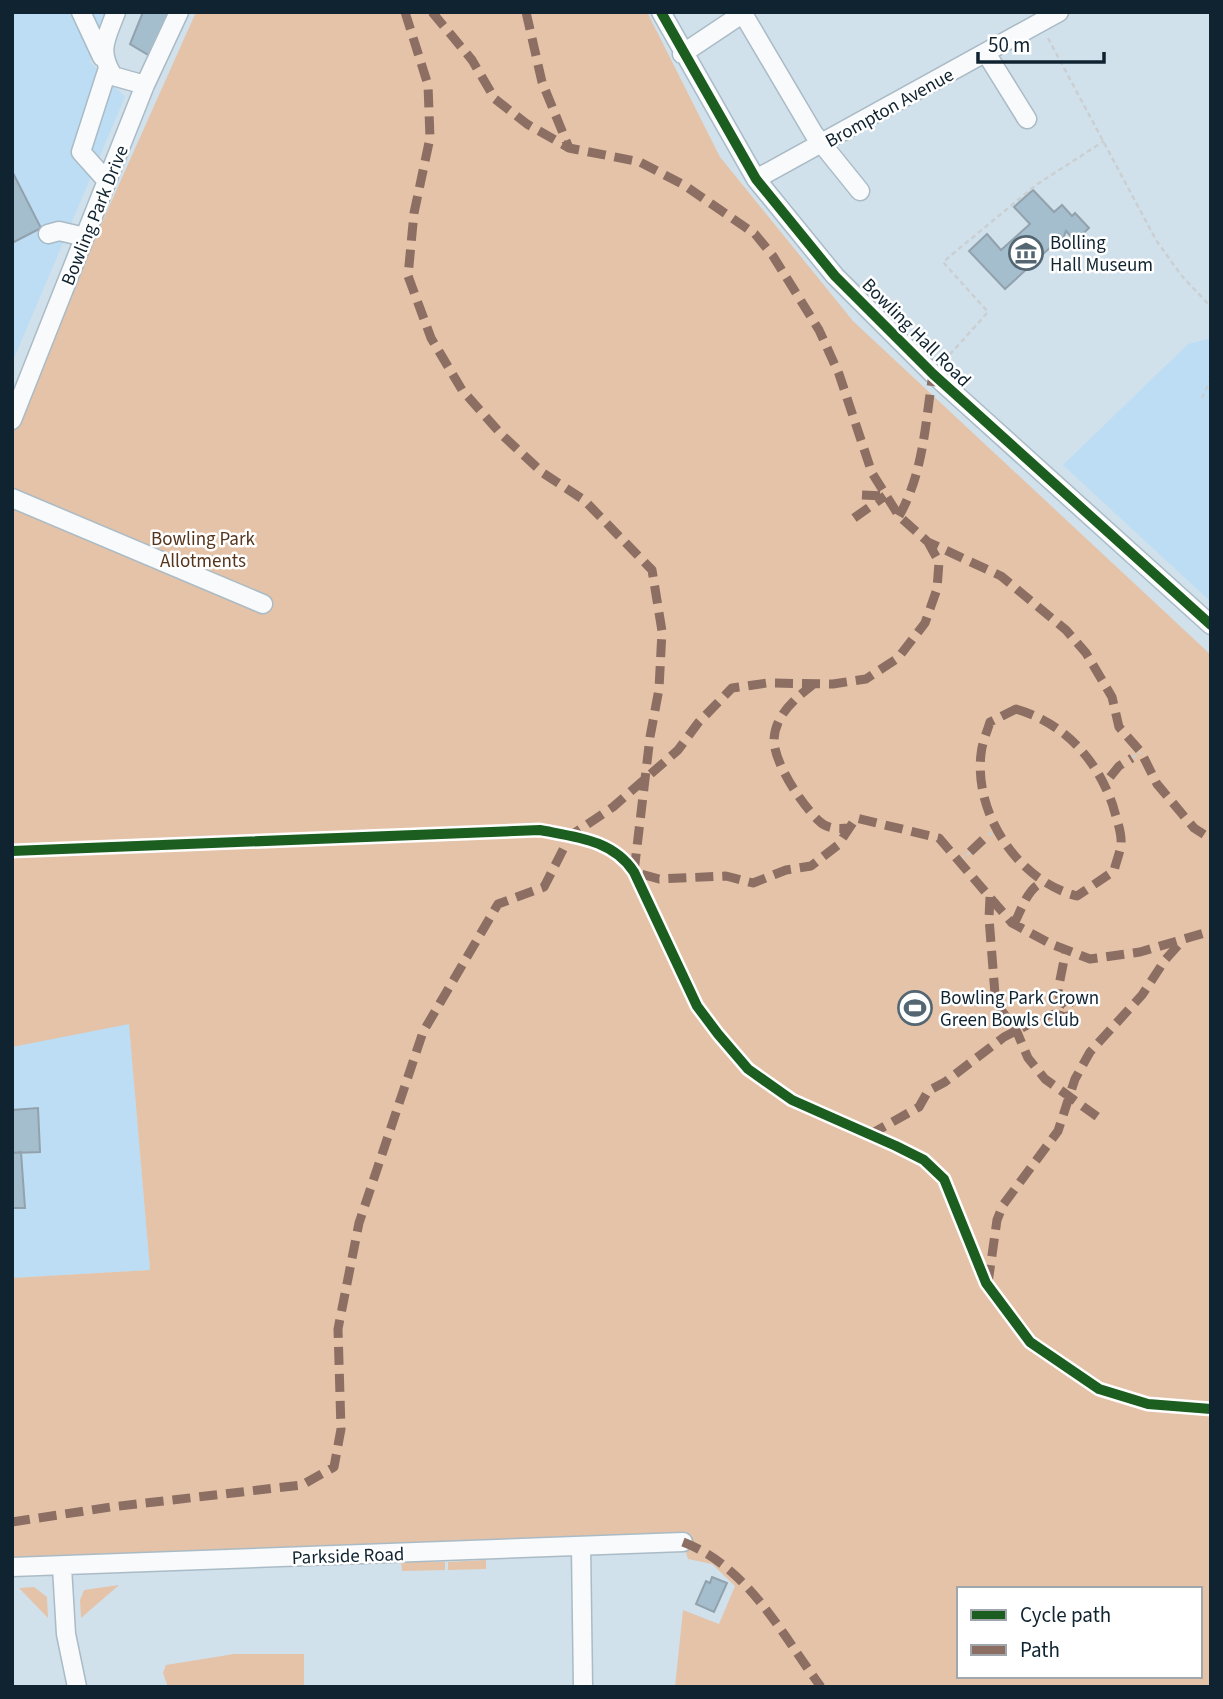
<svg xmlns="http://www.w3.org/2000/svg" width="1223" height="1699" font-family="'Source Sans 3',sans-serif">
<rect width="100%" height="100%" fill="#d1e1ec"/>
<path fill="#bcddf3" d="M12,12h96l-18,50 35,35 -113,266z
M1211,338v264l-148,-137 125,-121z
M129,1023l21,247 -138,8v-231z"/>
<path fill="#e4c3a8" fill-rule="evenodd" d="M196,12h451l73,145 133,164 358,334v1032h-536l8,-77 36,14 16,-38 -23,-22 -24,-5 -5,-17 -671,25v-289l138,-8 -21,-246 -117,23v-623zM959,1589h241v87h-241z
M486,1560v9l-38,1v-8z
M401,1562h44v8l-43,1z
M119,1585l-38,33 -1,-18 4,-10z
M34,1587l13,10 1,21 -29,-30z
M234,1654h70v31l-136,2 -5,-14 3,-8z"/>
<path fill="#a4bece" stroke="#92a2ad" stroke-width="2" d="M143,12h26l-19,44 -20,-12z
M12,171l29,57 -29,15z
M1033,190l21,22 8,-7 10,11 3,-3 14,15 -14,13 -9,-10 -5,13h-7l-49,45 -36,-38 18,-17 14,16 29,-26 -16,-17z
M38,1108l2,44 -28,1v-43z
M21,1152l4,56h-13v-55z
M712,1577l15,6 -13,29 -18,-8 10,-23 4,2z"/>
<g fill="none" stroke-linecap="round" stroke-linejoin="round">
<g stroke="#aabbc6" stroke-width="21">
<path id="minor" d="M81,12l21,45
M116,12c-10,27 -19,38 -3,64l32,9
M661,12l95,167 79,97 98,98 278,251
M742,12l72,122 46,57
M986,53l41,66
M682,54l63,-42
M756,179l303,-167
M107,181l-26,-29 27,-84
M48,234l11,-3 26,6
M12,420l133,-335 34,-73
M12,498l251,106
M581,1547l2,140
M12,1567l671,-25
M62,1567l4,67 11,53"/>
</g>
<path stroke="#cacfd2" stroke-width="2.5" stroke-dasharray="5 3.5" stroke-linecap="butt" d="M1048,38l108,202 25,35 30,32
M944,361l44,-49 -45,-50 93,-77 68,-44
M1202,398l9,-20
M1132,758l9,-6
M1105,784l5,-7
M988,835l9,-5
M960,860l10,-8"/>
<use href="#minor" stroke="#f8fafc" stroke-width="18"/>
<path stroke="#8d6e63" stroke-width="9" stroke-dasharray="18 9" stroke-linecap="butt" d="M405,12l23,73 2,53 -16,75 -6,63 23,62 31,52 39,44 42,39 41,27 68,70 10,61 -3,58 -9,48 -16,135 25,7 67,-3 27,7 33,-13 25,-4 27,-21 18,-27 83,20 73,85 39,21 39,15 50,-7 71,-21
M432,12l40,48 23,39 32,25 42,24 71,14 44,23 71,49 18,22 46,74 20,44 33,99 27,43 29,26 73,34 65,54 20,23 26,44 7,30 22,25 16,32 37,44 17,11
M526,12l16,70 27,66
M862,495l23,1
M899,516c25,-44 26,-93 34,-142
M854,518l31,-22
M815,683c-18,14 -40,31 -41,57 0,23 28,65 45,81 8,8 19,8 30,7
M1016,709c48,14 81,50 97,97 3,12 9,26 8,38 -1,9 -5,18 -7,27l-37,25c-59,-15 -103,-82 -96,-142 1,-11 6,-22 9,-32z
M1110,777l9,-11 13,-8
M970,852l18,-17
M990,897l-1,21 6,76 7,17 15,21 11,26 17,21 57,41
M1014,924c7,-13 14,-38 30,-42
M1061,1004l7,-5 7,4 -2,11 -8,3 -9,-3 5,-10 -3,-14 8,-40
M869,1135l50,-28 9,-16 17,-9 59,-45 41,-21 11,-2
M988,1283l9,-63 6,-15 55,-74 17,-52 15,-27 52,-57 23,-35 17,-19
M12,1522l99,-15 191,-22 32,-18 7,-38 -3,-100 21,-106 64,-191 75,-128 46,-17 26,-51 43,-29 65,-57 20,-27 34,-35 35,-5 66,1 33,-5 32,-21 27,-35 12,-34 2,-27 -11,-20
M683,1542c65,25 98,91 138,145"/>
<g stroke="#fff" stroke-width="15">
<path id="cycleway" d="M661,12l95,167 79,97 98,98 278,251
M12,851l528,-21c36,7 73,10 94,42l63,134 21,28 30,35 44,31 104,46 28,14 20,19 42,104 44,59 69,47 49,15 63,5"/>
</g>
<use href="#cycleway" stroke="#1b5e20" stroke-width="10"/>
</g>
<defs>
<g id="museum-ring" transform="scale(1.75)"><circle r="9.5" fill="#fff" stroke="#536672" stroke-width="1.5"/><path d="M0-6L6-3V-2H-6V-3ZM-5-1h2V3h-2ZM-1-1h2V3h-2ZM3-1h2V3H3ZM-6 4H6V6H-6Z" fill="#536672"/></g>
<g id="stadium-ring" transform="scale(1.75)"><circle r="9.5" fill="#fff" stroke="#536672" stroke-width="1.5"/><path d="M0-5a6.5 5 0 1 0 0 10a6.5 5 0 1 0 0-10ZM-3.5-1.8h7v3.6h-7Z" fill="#536672"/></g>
</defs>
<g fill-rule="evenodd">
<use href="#museum-ring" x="1026" y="253"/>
<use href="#stadium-ring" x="915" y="1008"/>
</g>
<g text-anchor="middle" stroke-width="5" stroke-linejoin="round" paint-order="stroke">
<g font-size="19" fill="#0f2330" stroke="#fff">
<text transform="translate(889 107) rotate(-29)" y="7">Brompton Avenue</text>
<text transform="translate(94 215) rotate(-68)" y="7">Bowling Park Drive</text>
<text transform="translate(917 332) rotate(45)" y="7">Bowling Hall Road</text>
<text transform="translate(348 1555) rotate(-2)" y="7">Parkside Road</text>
</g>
<g font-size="19" fill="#0f2330" stroke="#fff" text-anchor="start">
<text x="1050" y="249">Bolling<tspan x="1050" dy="22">Hall Museum</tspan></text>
<text x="940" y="1004">Bowling Park Crown<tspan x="940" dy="22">Green Bowls Club</tspan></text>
</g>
<g font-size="19" fill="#56351c" stroke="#fff">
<text x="203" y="545">Bowling Park<tspan x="203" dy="22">Allotments</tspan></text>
</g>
</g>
<rect width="1223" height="1699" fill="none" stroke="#0f2330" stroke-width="28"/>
<rect x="957" y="1587" width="245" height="91" fill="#ffffff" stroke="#9fa7ac" stroke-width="2"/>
<rect x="971" y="1610" width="35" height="10" fill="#1b5e20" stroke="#9fa7ac" stroke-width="2"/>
<text x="1020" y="1622" font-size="21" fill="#0f2330">Cycle path</text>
<rect x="971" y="1645" width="35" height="10" fill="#8d6e63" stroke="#9fa7ac" stroke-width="2"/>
<text x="1020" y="1657" font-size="21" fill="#0f2330">Path</text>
<path d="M978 52v10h126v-10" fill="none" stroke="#0f2330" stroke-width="3.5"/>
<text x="988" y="52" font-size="21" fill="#0f2330" stroke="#ffffff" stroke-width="5" paint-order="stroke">50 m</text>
</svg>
